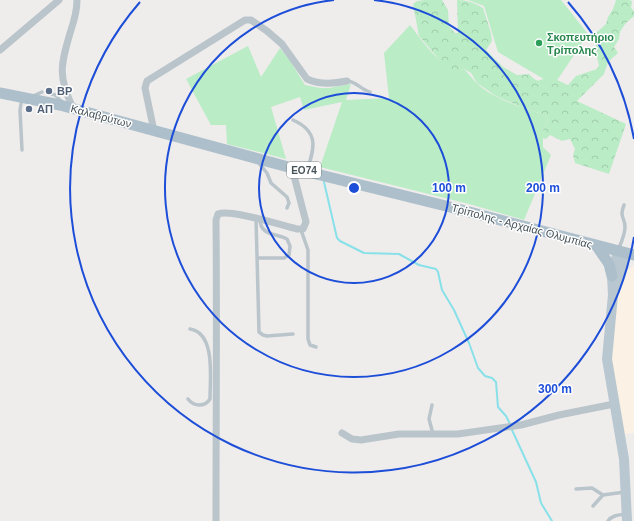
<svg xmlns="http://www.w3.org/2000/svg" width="634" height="521" font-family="Helvetica,sans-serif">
<defs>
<pattern id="forest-crowns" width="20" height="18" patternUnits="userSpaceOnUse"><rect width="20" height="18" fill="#baecc6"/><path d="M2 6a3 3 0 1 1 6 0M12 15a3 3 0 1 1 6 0" fill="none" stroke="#a1ccac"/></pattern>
</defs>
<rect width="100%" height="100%" fill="#efecec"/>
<path fill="#fbf1e4" d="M634,265v168l-11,1 -13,-80 7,-61 5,-18z"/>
<path fill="#baecc6" d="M468,0h93l27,34 -34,51 -56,-33 -14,-46z
M410,25c10,13 36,51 54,44 6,6 11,13 17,18 18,14 43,21 64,28l3,6 -5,9v17l8,8 -27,65 -51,-15 -153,-38 22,-65 -38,8 -4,-13 -29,10 15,52 -59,-15 -1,-19h-15l-25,-46 62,-33 13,31 19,-29 9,11 16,26 15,3h9l22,-4 -5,16 43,-2 -5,-45z"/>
<path fill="url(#forest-crowns)" d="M426,0h16l6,10 1,16 6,7h3l-1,-33c10,0 18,3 26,8l8,25 1,8 -6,9 17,17 14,8 12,-1c11,11 8,5 20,4 6,0 14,5 19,7l8,-9 21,-7 2,-4 -3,-11v-21l10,-9 2,-7 5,-8 3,-9h13l3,1 -1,7 3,3v5l-9,8 -5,8 -1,7 -5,8 4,6 -10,9 -4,12 -27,27 49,23 -17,50 -34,-11 -2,-8 2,-6 -5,-10 -8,2 -12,-6 -4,4 -3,-1v-8l5,-9 -3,-6 -24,-8 -25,-11 -19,-13 -6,-10 -7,-4 -8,2 -13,-7 -24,-28 -6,-32 4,-3z"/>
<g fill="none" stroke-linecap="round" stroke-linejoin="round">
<path stroke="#88e1e8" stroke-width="2" d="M324,182l13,56 3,3 24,12 35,1 20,11 17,4 2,3 4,18 12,20 15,33 9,25 7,8 7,2 4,4 2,25 8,9 4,8
M512,430l24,52 5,21 11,18"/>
<path stroke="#bac5cb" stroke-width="3.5" d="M347,81c9,0 14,9 23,11
M49,93l6,2 6,6
M33,96l9,-4
M22,98l-2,12 2,40
M293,120c27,12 21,29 14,51
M257,161l10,12 4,10 16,14 2,6 -2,5
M256,218l3,114 4,3 4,1 26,-2
M301,230l7,20v89l2,6 6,2
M618,250c3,-7 7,-15 7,-23 0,-10 -6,-9 -1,-22
M257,258h27l5,-3 1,-9 -3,-7c-11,-6 -27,-3 -27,-20
M188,399c6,8 17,8 22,0 0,-20 6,-66 -20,-70
M432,405l-3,14 4,15
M576,489l16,-1 11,7
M593,506l10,-11 22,-3
M608,521c4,-6 11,-6 18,-7"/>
<path stroke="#bac5cb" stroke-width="7" d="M0,50l59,-50
M73,108c-16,-33 -12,-44 -2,-78 3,-9 6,-20 6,-30
M154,131l-9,-43 2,-7 98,-61h6l16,11 15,13 25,35c13,6 26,5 40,2
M342,433l10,6 9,1 38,-6h59l63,-9 38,-10 55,-11
M216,521c0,-100 1,-201 0,-301l2,-6c13,-5 63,11 79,15h6l3,-7 -14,-54"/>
<path stroke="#b9c7d0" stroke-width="10" d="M618,251l-6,25 1,19 -6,64 17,100 3,62
M616,287l10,-34"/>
<path stroke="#acbfca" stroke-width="11" d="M0,93l60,12 232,63 162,40 180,47
M596,245l13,19 3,12"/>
</g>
<g fill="none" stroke="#1d4ed8" stroke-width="2">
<circle cx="354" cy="188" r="95"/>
<path d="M374 0A189 189 0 1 1 334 0"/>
<path d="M634 237A284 284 0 1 1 140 2M568 2A284 284 0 0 1 634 139"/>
</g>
<circle fill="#2e9e5b" stroke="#fff" stroke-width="1.5" cx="539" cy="43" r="4"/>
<g fill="#5c6f8a" stroke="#fff" stroke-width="1.5">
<circle cx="49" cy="91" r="4"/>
<circle cx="29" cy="109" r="4"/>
</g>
<g text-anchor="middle" stroke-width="3" stroke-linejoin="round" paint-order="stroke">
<rect fill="#fff" stroke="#7d868a" stroke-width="1" x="287" y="162" width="34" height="16" rx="3"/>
<g font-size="10" font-weight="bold" fill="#455258">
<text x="304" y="174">ΕΟ74</text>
</g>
<g font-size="11" font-weight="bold" fill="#27864d" stroke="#fff" text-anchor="start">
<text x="547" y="41">Σκοπευτήριο<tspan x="547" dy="13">Τρίπολης</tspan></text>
</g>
<g font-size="11" font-weight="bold" fill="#4e5e75" stroke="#fff" text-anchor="start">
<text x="57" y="95">BP</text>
<text x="37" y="113">ΑΠ</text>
</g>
<g font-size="11" fill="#455258" stroke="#fff">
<text transform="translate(101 116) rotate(15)" y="4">Καλαβρύτων</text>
<text transform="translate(522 226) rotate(15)" y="4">Τρίπολης - Αρχαίας Ολυμπίας</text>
</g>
</g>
<circle cx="354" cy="188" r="6" fill="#1d4ed8" stroke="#fff" stroke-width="2"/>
<g font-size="12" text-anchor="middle" font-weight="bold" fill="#1d4ed8" stroke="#fff" stroke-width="3" stroke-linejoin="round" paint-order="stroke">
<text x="449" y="192">100 m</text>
<text x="543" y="192">200 m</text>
<text x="555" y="393">300 m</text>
</g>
</svg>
